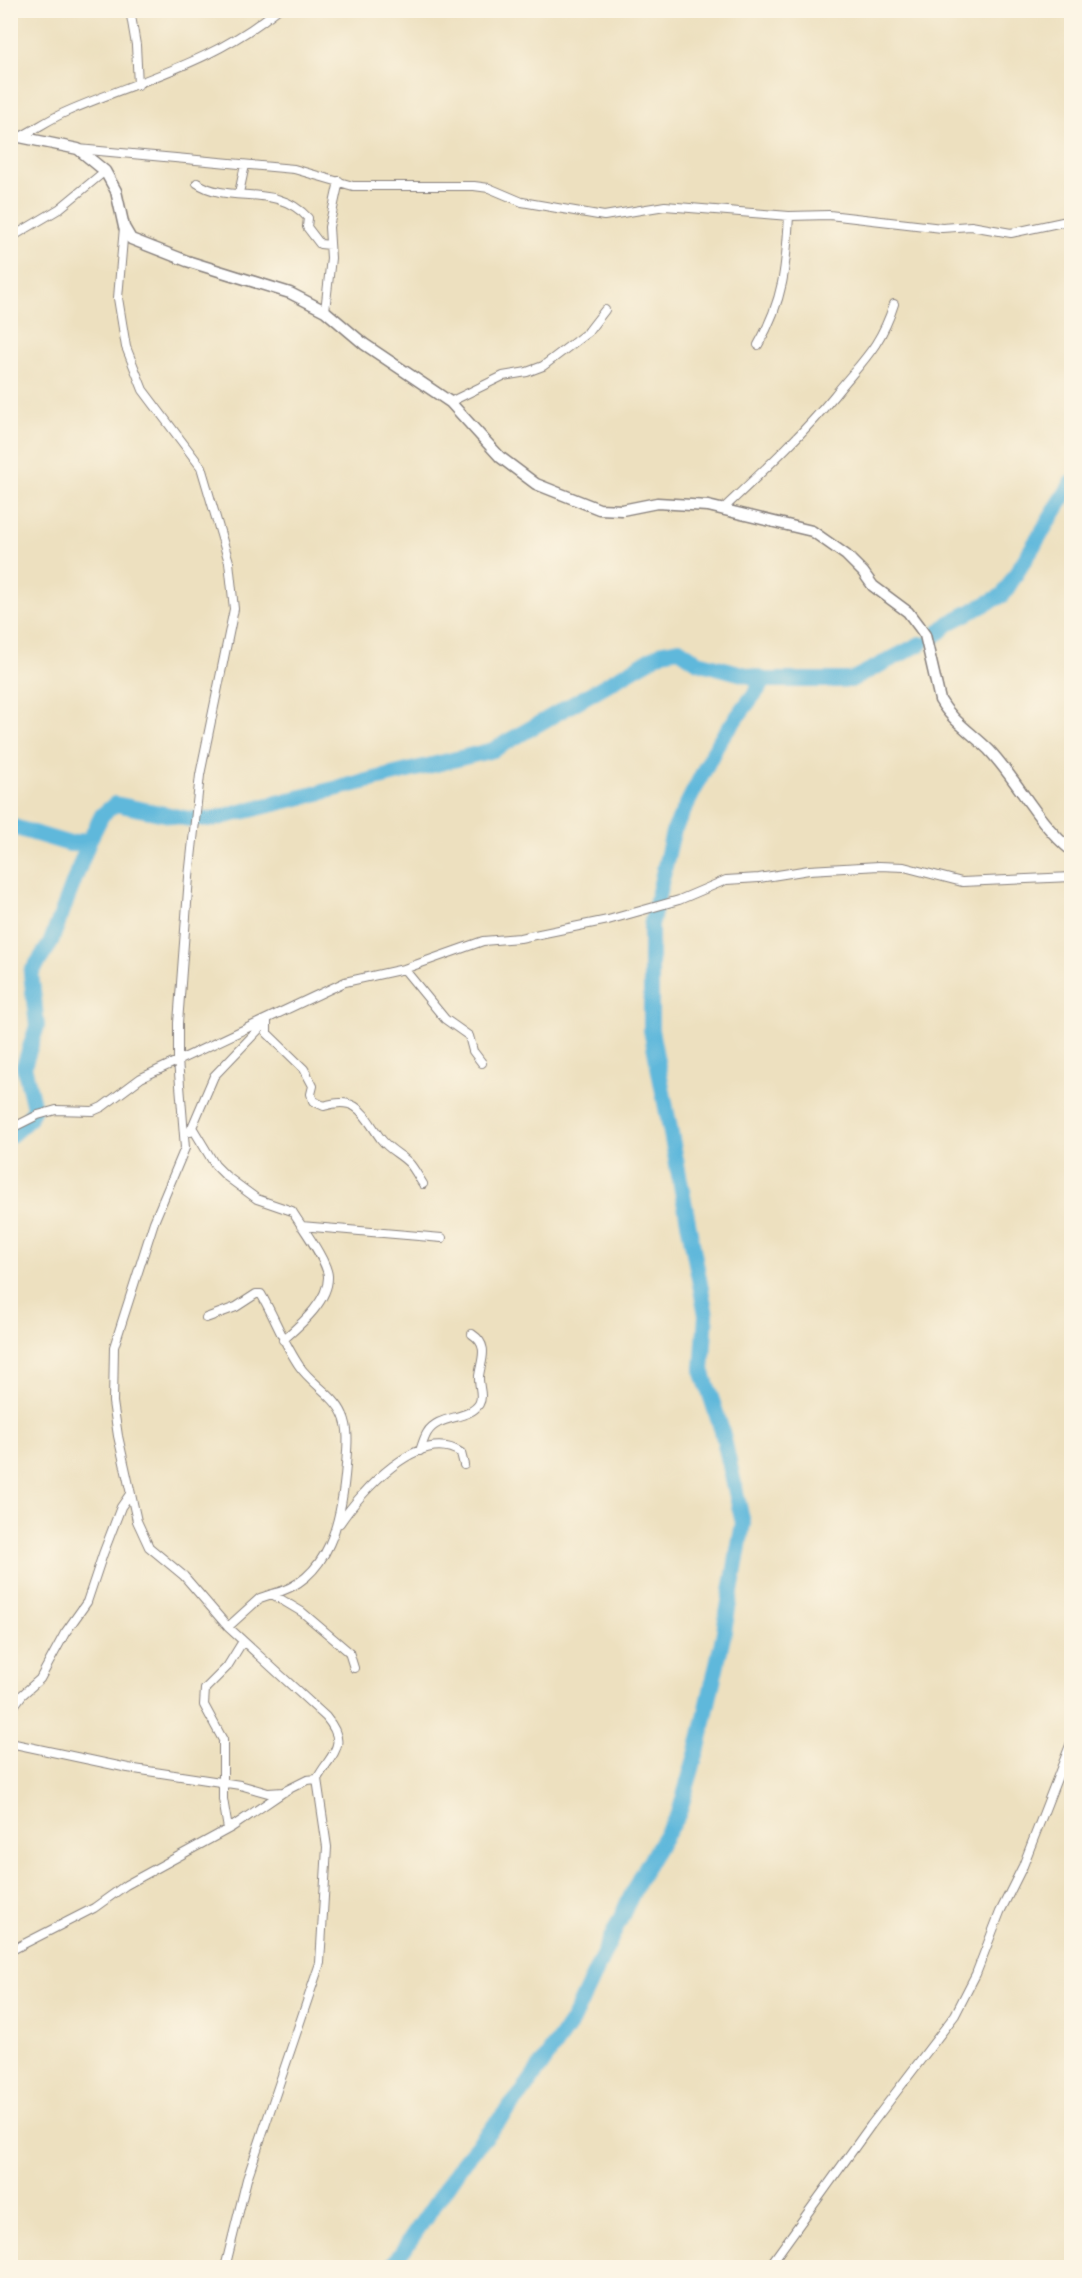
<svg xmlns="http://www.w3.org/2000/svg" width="1082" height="2278" font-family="'Patrick Hand',sans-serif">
<rect width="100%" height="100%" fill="#fcf5e5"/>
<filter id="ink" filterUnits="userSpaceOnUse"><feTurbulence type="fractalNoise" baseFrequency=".0167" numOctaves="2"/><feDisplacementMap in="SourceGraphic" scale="12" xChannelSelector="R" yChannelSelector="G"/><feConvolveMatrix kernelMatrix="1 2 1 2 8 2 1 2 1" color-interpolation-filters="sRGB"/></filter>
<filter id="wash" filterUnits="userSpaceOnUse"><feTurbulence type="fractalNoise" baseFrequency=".008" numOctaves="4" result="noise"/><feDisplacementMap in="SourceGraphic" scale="24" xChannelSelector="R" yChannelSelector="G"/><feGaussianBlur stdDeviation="1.35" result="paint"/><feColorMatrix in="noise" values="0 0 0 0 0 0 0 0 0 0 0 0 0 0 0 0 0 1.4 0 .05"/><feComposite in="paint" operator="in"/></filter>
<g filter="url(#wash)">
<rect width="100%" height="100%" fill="#ede0bf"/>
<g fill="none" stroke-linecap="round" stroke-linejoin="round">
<path stroke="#5eb8db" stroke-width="16" d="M933,638l16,-15 54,-28 69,-112
M10,826l60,18 20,-5 12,-24 13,-11 74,15h24l280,-69 170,-98 16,-3 19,13 67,18h86l69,-36
M10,1136l19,-17 5,-11 -10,-42 13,-40 -6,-53 19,-29 40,-105
M391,2268l73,-107 58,-68 50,-72 69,-146 38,-62 19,-65 25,-111 20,-114 -21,-92 -20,-61 4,-55 -55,-285v-104l22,-94 46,-91 46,-61"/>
</g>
</g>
<g filter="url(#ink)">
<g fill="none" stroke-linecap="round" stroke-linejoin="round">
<g stroke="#88817d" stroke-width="10">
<path id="minor" d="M130,10l6,35 2,40
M20,137c16,-8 31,-19 48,-26 74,-32 145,-48 209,-101
M78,149l216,20 59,17h121l15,2 33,14 82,14 61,-10 124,10 40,-1 113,13 29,-2 40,7 61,-13
M197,183c33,22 79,-1 111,35l-1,9 13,17 10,1
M239,193l6,-28
M124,227l-6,71 8,49 17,43 58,77 28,95 5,47 -34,166 -11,102 -11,146v37l7,88 -31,74 -40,125 -1,55 5,34 19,85 12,26 35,29 44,51 98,90c24,29 5,36 -9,62l10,68 -7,116 -73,216 -22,89
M10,238l49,-29 46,-38
M325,311l6,-53 -2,-31 10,-46
M758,345c26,-46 28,-78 31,-129
M450,402l53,-26 24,-4 16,-6 45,-34 17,-22
M724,508c38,-36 77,-72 110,-112 27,-34 46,-48 60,-92
M404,969l41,50 24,17 4,15 9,12
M267,1021v12l37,36 9,17 -2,8 2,7 11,5c35,-11 40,10 57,33 8,11 21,16 29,25 5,6 9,14 13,20
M192,1127l23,38 11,11 31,23 35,12c9,15 35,49 36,65 1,25 -28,49 -45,64
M10,1129l28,-14 18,-5 37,1 9,-4 39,-29 204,-96 59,-13 79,-28 37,-3 88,-18 71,-20 47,-20 33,-2 50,-8 70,-4 25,1 58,15 110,-5
M190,1132l24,-56 49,-51
M301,1226l141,12
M206,1318l30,-11 20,-13h5c14,24 23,50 39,73 12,17 35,29 43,48 7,15 4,35 3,50 -4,52 -15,115 -74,129
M420,1451c2,-6 4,-13 7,-18 11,-19 41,-12 52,-29 5,-8 -1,-19 0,-28 2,-16 11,-30 -7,-42
M340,1523c20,-30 80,-98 121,-70l3,12
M228,1627l32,-29 12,-4 30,18 47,40 5,16
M10,1711l12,-16 18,-16 25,-46 22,-31 16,-48 18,-47 9,-13
M10,1743l118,25 112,17 28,8 16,-1
M228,1829l-5,-30v-59l-19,-35 1,-16 22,-22 16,-26
M10,1951l84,-43 32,-23 106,-58 53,-36 22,-11 10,-1
M768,2268l103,-143 84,-110 21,-41 24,-62 23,-46 49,-126"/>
</g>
<g stroke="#88817d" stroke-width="13">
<path id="tertiary" d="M10,135l68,14 27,22 11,20 8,36 7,12 56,22 103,32 35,18 39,33 86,58 50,55 36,27 63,25 23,1 35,-7 51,3 104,25 34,24 17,17 10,14 35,26 12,16 5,7 15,65c12,21 32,33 49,50 30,32 48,73 83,101"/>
</g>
<use href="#minor" stroke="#fff" stroke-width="8"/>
<use href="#tertiary" stroke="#fff" stroke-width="10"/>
</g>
</g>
<rect width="1082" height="2278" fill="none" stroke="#fcf5e5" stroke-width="36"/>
</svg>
